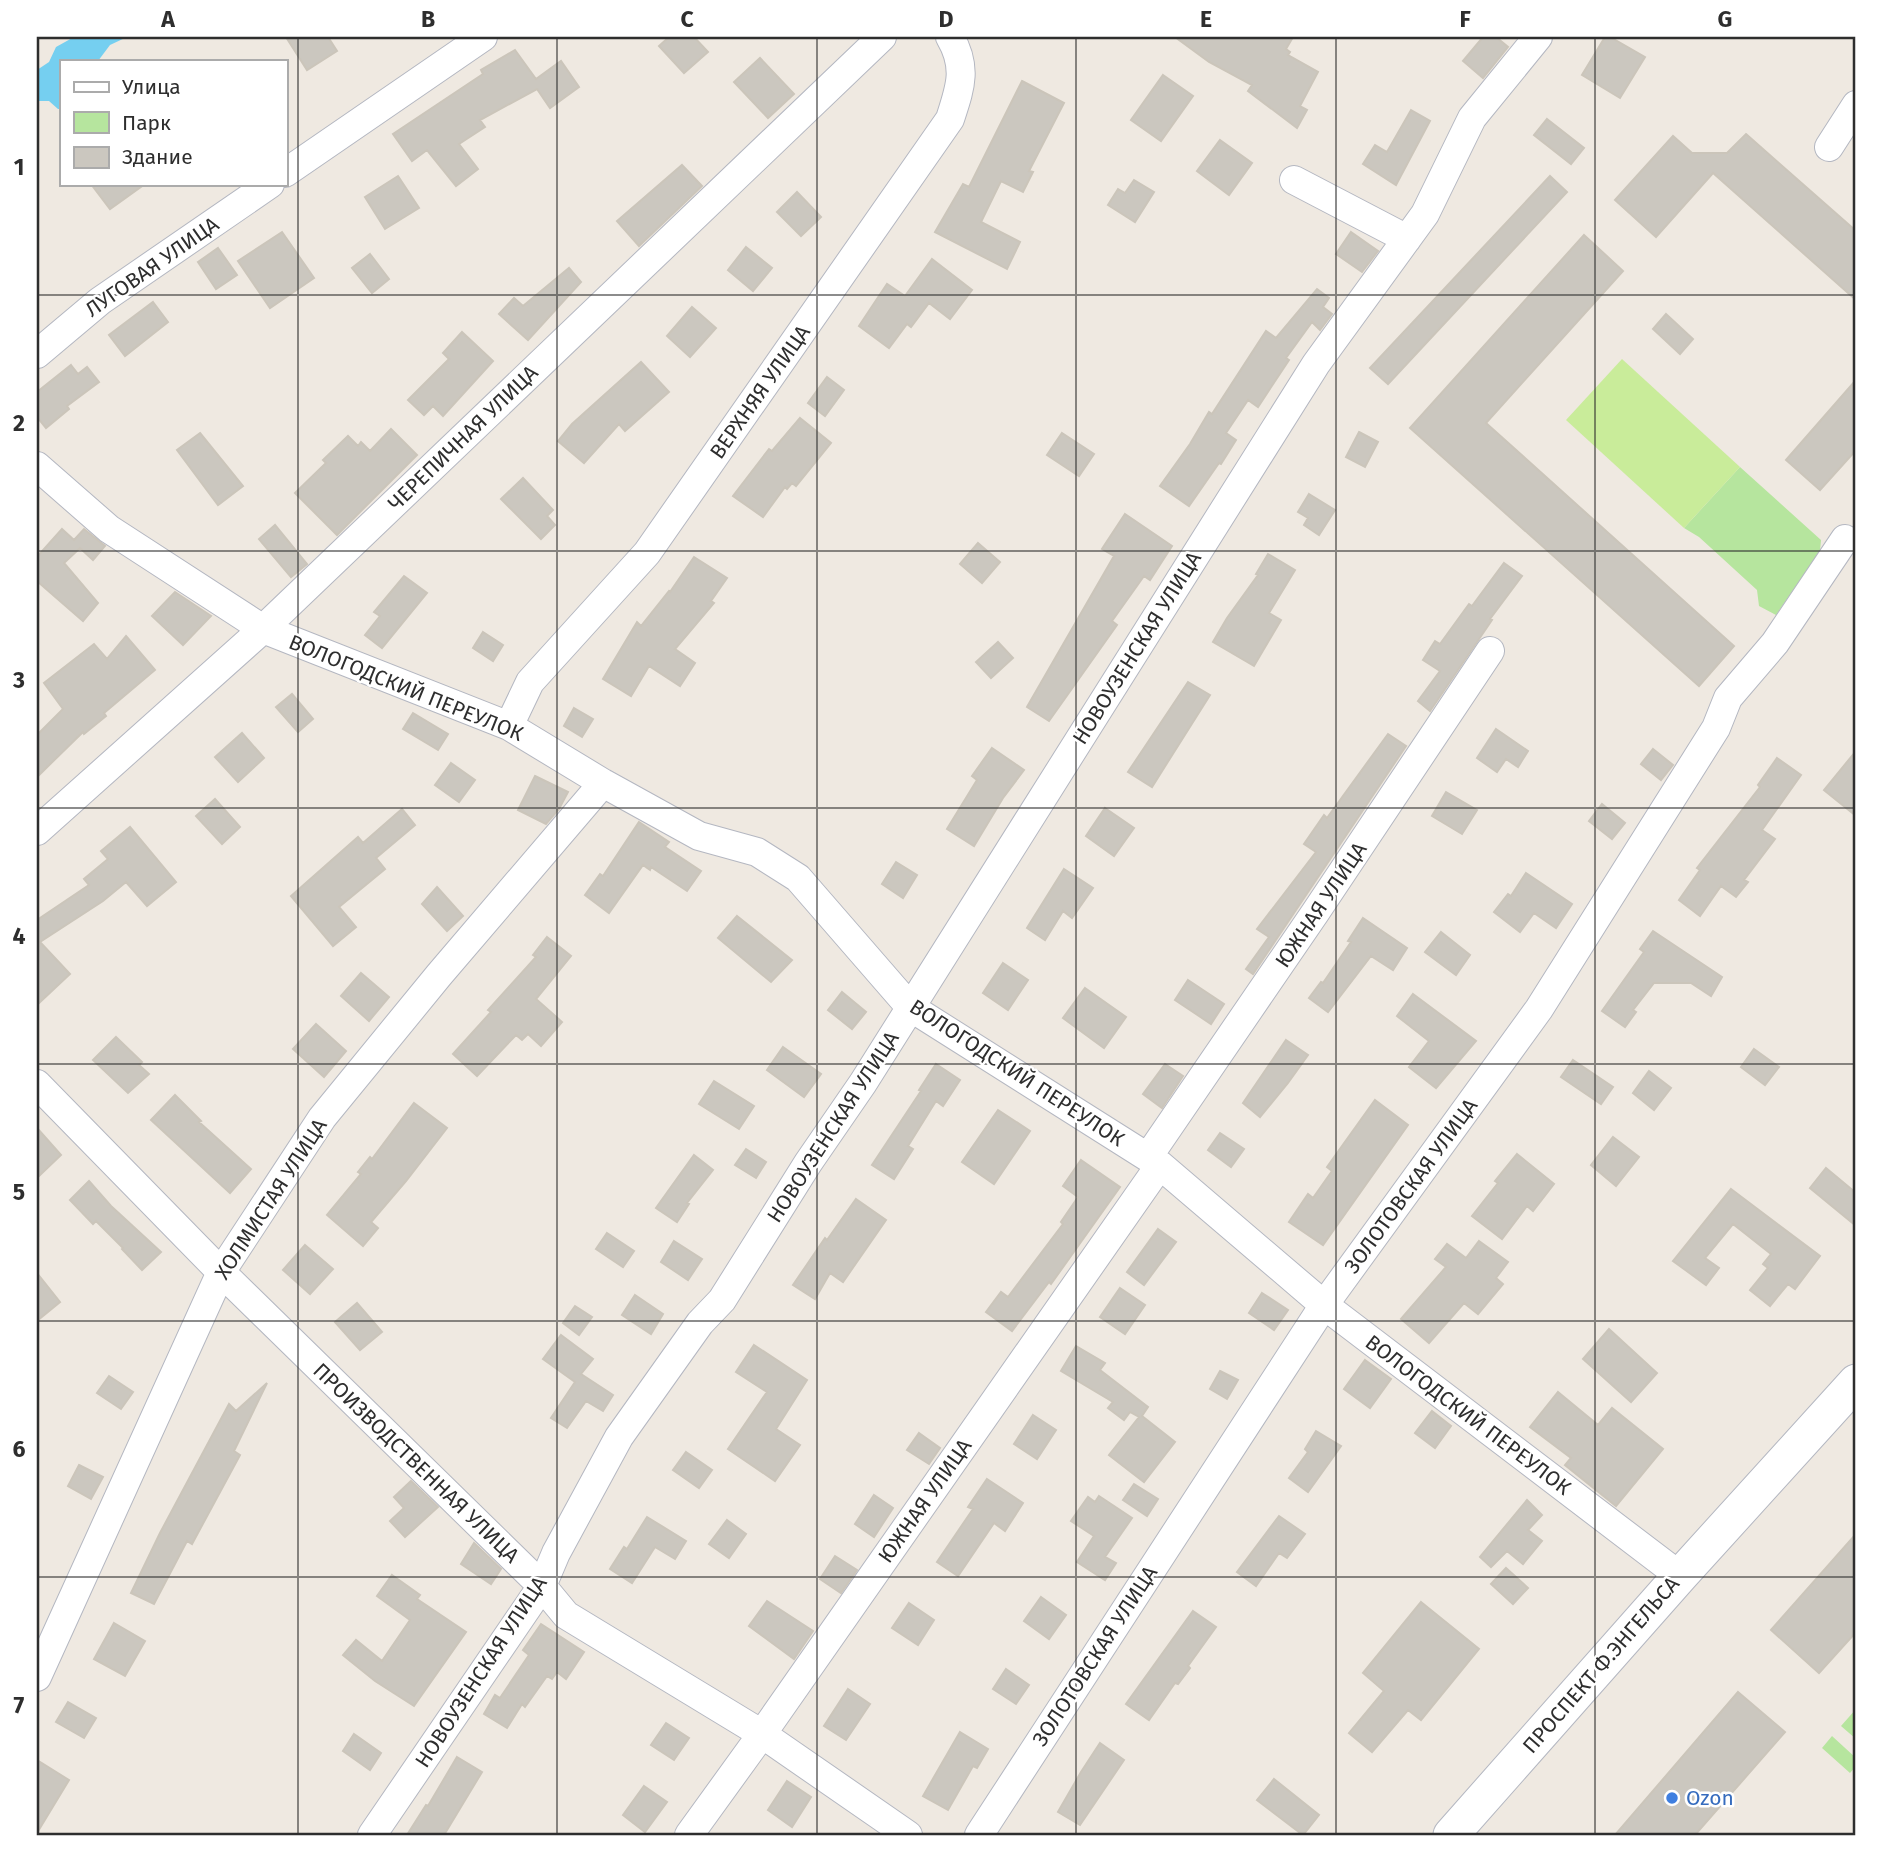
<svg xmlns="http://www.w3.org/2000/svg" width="1893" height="1872" font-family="'Fira Sans',sans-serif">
<rect width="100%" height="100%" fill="#efe9e1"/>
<path fill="#b6e59e" d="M1740,467l81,73 -1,11 -44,64 -17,-9 -2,-16 -58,-53 -15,-9z
M1856,1709v30l-15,-13z
M1832,1736l24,22v8l-6,7 -28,-25z"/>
<path fill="#c9ec9a" d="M1622,359l118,108 -56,61 -118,-108z"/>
<path fill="#75cff0" d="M74,37h53l-17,8 -12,16h-37v48h-3l-9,-8h-12v-31l12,-8 7,-15z"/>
<path fill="#cbc7bf" stroke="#cbc5ba" stroke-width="2" d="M286,37h42l9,14 -30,19z
M669,37h25l14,15 -24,21 -25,-27z
M1175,37h118l-7,12 4,3 -2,3 30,17 -18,34 7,4 -10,18 -49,-37 4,-6 -43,-23z
M1483,37h13l12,10 -25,31 -20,-17z
M1605,37h5l35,20 -25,41 -38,-23z
M515,50l21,29 25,-18 18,26 -29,21 -13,-19 -57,31 5,7 -26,17 19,25 -22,17 -29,-36 -15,11 -19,-27 90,-60 -2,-4z
M760,58l34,36 -26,24 -34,-36z
M1163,75l30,21 -32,45 -30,-21z
M1022,81l42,22 -35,68 4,1 -10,20 -22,-11 -20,41 39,20 -13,27 -72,-37 28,-48 6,3z
M1411,110l19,11 -34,64 -33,-21 12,-19 12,7z
M1547,119l37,29 -13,16 -37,-29z
M1746,134l110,97v69l-143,-127 -57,64 -41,-37 58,-64 19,17h35z
M1220,140l32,23 -23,32 -32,-24z
M682,165l20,21 -63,60 -22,-25z
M398,176l21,32 -34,21 -20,-32z
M1550,176l17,16 -179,192 -18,-16z
M1134,180l20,12 -19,30 -27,-17 10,-16 7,4z
M91,184h54l-35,25z
M797,192l24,25 -20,19 -24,-24z
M282,232l32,46 -44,30 -32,-47z
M1351,232l27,19 -16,21 -26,-18z
M1584,235l39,36 -137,152 248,223 -35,40 -289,-258z
M746,247l26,21 -19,23 -25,-21z
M218,248l19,27 -21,14 -18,-27z
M370,254l19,25 -17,14 -20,-25z
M932,259l40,31 -22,29 -21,-16 -18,24 -4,-3 -18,24 -30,-22 28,-42 18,12z
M569,268l12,14 -53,58 -29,-26 15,-16 9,8z
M1317,289l12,9 -6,9 9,7 -12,16 -8,-8 -26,36 3,2 -31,47 -10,-7 -22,33 10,7 -15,24 -2,-1 -30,43 -29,-20 30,-42 19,-32 3,2 54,-83 10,7z
M153,302l15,20 -43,34 -16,-21z
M692,307l24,21 -26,29 -23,-21z
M1666,314l27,25 -13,15 -27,-25z
M462,332l31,29 -50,55 -10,-10 -9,9 -16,-15 41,-41 -6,-6z
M641,362l28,30 -44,39 -6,-7 -35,39 -26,-22 14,-17z
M71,365l7,9 9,-7 12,15 -32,24 2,3 -23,19 -9,-11v-25z
M827,377l17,13 -19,26 -17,-13z
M1856,380v70l-36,40 -34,-30z
M800,418l31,25 -35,43 -4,-3 -5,6 -2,-2 -22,30 -30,-21 36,-47 3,2z
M391,429l26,26 -80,80 -42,-42 31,-30 -3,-3 25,-24 10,10 3,-4 9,9z
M1359,432l19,10 -13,25 -19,-10z
M200,433l43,53 -25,19 -41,-55z
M1062,433l32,21 -15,22 -32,-21z
M523,478l30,32 -6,6 8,9 -14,14 -40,-40z
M1309,494l26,16 -16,25 -15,-10 4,-7 -10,-6z
M1125,514l47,32 -22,34 -6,-4 -32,45 5,4 -68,96 -22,-14 87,-151 -12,-7z
M275,525l32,39 -16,13 -32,-38z
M62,529l12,11 10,-11 21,17 -12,14 -13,-12 -16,15 34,40 -15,18 -46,-40v-24z
M978,543l22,19 -18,21 -22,-19z
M1268,554l27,16 -26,43 12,7 -27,46 -41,-24 14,-24 31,-43 -2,-1z
M694,557l33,21 -16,23 3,2 -39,46 20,14 -15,23 -31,-20 -18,30 -28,-17 34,-57 4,4 28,-35 1,1z
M1504,563l18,13 -32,43 2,1 -62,91 -12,-10 22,-30 -17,-11 12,-19 5,3 29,-40 3,2z
M404,576l23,17 -45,55 -17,-13 15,-19 -6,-4z
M175,592l36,24 -28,29 -31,-29z
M483,632l20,13 -10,16 -20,-13z
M126,636l29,34 -51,43 2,3 -22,18 -1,-2 -46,45v-42l26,-26 -19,-26 50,-39 13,15z
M998,642l15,16 -22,20 -15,-16z
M1188,682l22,13 -58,92 -24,-15z
M292,694l21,25 -15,13 -22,-25z
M574,708l19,11 -11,18 -18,-11z
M413,713l35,21 -10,16 -35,-21z
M1496,729l32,22 -10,16 -12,-8 -9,13 -20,-14z
M242,733l22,25 -26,24 -23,-25z
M1388,734l18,12 -153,228 -7,-5 23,-32 -12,-8 59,-77 -12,-8 20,-29 3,3z
M992,748l32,22 -21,28 -29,48 -27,-17 30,-49 -5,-4z
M1653,749l20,16 -12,15 -20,-16z
M1856,751v65l-32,-26z
M1777,758l24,17 -39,55 13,9 -31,41 4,2 -12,15 -15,-11 -21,30 -21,-16 21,-30 -3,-2 63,-81 -2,-2z
M451,763l24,17 -16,22 -24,-17z
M535,776l33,16 -9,17 -13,15 -28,-14z
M1446,792l31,18 -15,24 -30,-18z
M215,799l25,28 -18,17 -26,-28z
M1602,804l23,19 -13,16 -23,-18z
M1105,808l29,20 -20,28 -28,-20z
M402,809l13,16 -39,33 9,11 -46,38 17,20 -23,19 -42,-50 67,-59 5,6z
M639,822l30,20 -4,5 36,24 -14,20 -36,-24 -1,3 -7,-5 -34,48 -24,-18 15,-21 3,2z
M130,827l46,55 -29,24 -21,-24 -23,19 -63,41 30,32 -33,31v-85l52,-35 -5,-6 24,-20 -7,-8z
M896,862l21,13 -14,23 -21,-14z
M1064,869l29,19 -21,30 -9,-7 -18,29 -18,-12z
M1526,873l46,31 -16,24 -22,-15 -14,19 -26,-20 14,-18 3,2z
M437,887l26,29 -16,15 -25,-27z
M737,916l55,44 -21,22 -53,-44z
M1363,918l44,30 -14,22 -22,-14 -43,56 -19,-14 12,-16 2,1 28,-41 -3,-1z
M1653,931l69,46 -11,19 -20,-13h-37l-21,27 3,2 -11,15 -23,-16 42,-59 -4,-3z
M1441,932l29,23 -14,20 -31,-23z
M547,937l24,19 -35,43 26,23 -21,24 -13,-12 -6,6 -6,-5 -39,41 -24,-22 38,-42 -3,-2 48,-53 -3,-2z
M1003,963l25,17 -20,30 -25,-17z
M361,973l28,24 -20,24 -28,-25z
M1188,980l36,24 -13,20 -36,-24z
M1085,988l41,29 -22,31 -41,-30z
M842,992l24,20 -14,17 -24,-19z
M1413,994l63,47 -40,47 -27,-21 20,-26 -32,-25z
M316,1024l30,27 -22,26 -31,-28z
M116,1037l26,25 -3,3 10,9 -21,19 -35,-33z
M1286,1040l22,15 -20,28 -28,34 -17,-14z
M783,1047l38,27 -17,23 -37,-27z
M1754,1049l25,18 -14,18 -24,-18z
M1573,1060l40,27 -12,17 -40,-27z
M936,1064l24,16 -17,26 -7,-5 -28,45 5,3 -19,30 -22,-14 49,-74 -2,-1z
M1165,1064l18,12 -21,32 -19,-14z
M1649,1071l22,17 -17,22 -21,-17z
M714,1081l40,25 -15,23 -40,-25z
M175,1095l26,26 -2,1 52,47 -21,24 -79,-73z
M1375,1100l33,25 -85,120 -34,-23 19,-28 5,4 19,-27 -5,-4z
M414,1103l33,25 -41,53 -35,41 7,6 -15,18 -36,-31 34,-41 -3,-2 12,-15 2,2z
M998,1110l32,21 -36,53 -32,-22z
M37,1128l24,27 -24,23z
M1220,1133l24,16 -13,18 -23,-17z
M1613,1137l26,20 -23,29 -25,-21z
M746,1149l20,13 -10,16 -21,-13z
M1517,1154l37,30 -21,27 -6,-5 -25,33 -30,-23 26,-33 -3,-2z
M694,1155l19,15 -26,33 2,1 -12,18 -21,-14z
M1081,1160l39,27 -69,97 -2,-2 -37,49 -26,-19 15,-20 7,5 55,-73 -2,-2 17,-25 -15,-11z
M1826,1168l30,25v33l-46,-38z
M89,1181l22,25 50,46 -19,18 -20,-21 1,-1 -27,-27 -3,3 -23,-24z
M1731,1189l89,67 -25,33 -7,-5 -18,22 -20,-16 18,-22 -5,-4 8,-10 -38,-30 -28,34 14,10 -13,17 -33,-24z
M856,1199l30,21 -43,62 -13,-9 -15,26 -22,-14 32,-47 2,2z
M1158,1229l18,13 -32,43 -17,-13z
M607,1233l27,18 -11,16 -27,-18z
M674,1241l28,18 -14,21 -27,-18z
M1479,1241l29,21 -12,16 7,6 -25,30 -14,-11 -35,40 -28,-24 45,-52 -11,-8 12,-15 19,14z
M305,1245l28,24 -23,25 -27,-24z
M37,1273l23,29 -23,19z
M1120,1288l25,17 -20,29 -25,-17z
M1262,1293l26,17 -14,20 -25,-17z
M635,1295l28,19 -12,20 -29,-19z
M357,1303l25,29 -22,18 -25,-28z
M575,1306l17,11 -13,18 -16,-12z
M1609,1329l48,44 -26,29 -48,-43z
M561,1335l32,24 -12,15 32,21 -10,16 -17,-10 -19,27 -16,-10 24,-36 -32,-23z
M754,1345l53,35 -31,49 24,16 -25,36 -47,-32 39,-57 -31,-20z
M1076,1346l29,17 -5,7 48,37 -6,9 33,26 -31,40 -35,-27 30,-38 -9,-5 -6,8 -16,-12 5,-6 -52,-31z
M1365,1360l26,19 -21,29 -26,-19z
M1220,1371l18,9 -11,19 -17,-10z
M109,1376l24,16 -12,17 -24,-16z
M267,1383l-33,68 6,4 -48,89 -5,-3 -33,63 -23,-11 29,-60 69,-129 7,7z
M1558,1392l40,33 14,-17 51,41 -47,57 -51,-41 6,-7 -41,-31z
M1432,1411l19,15 -16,22 -20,-15z
M1033,1415l23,15 -19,29 -23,-15z
M1316,1431l25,15 -33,46 -19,-14 19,-26 -3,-3z
M919,1433l21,15 -11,16 -22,-14z
M686,1452l26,18 -13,18 -26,-18z
M79,1465l24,12 -12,22 -23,-13z
M987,1479l36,24 -18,28 -11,-8 -36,53 -21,-14 36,-53 -5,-2z
M411,1481l27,26 -33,30 -15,-16 14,-13 -10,-11z
M1134,1484l24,15 -11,17 -24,-16z
M874,1495l19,13 -19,29 -19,-13z
M1099,1496l33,22 -27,39 11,6 -11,17 -28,-18 17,-26 -23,-15 17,-24 7,5z
M1527,1500l15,15 -14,15 14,11 -19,23 -16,-13 -16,16 -11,-10z
M1279,1516l26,18 -18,24 -8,-5 -23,33 -19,-14z
M647,1517l39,24 -11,18 -20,-12 -23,36 -22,-14 14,-22 3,2z
M727,1520l19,14 -17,24 -20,-14z
M1856,1534v98l-37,41 -48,-43z
M474,1543l27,26 -10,15 -30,-20z
M835,1556l22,14 -16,23 -21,-14z
M1506,1568l22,20 -15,16 -22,-20z
M392,1575l28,20 -3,4 49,33 -52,74 -39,-25 -32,-26 13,-15 26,21 28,-41 -33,-24z
M1041,1597l25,18 -17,24 -25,-18z
M767,1601l46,30 -19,28 -45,-33z
M1421,1602l58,47 -58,71 -13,-10 -36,42 -23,-19 35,-42 -21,-18z
M909,1603l25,17 -16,25 -26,-17z
M1193,1611l23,16 -28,39 2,2 -12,16 -3,-1 -26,37 -23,-16z
M114,1623l31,18 -20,35 -31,-17z
M541,1624l43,28 -18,27 -9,-7 -5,7 -5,-3 -22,31 -3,-3 -15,24 -23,-14 11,-19 5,3 29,-43 -6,-5z
M1006,1669l23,16 -13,19 -23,-15z
M848,1689l22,15 -24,36 -22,-14z
M1738,1692l47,40 -90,103h-80z
M68,1702l28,16 -12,20 -28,-16z
M666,1723l23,15 -15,22 -23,-15z
M960,1732l28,17 -11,19 -4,-2 -25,44 -25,-14z
M354,1734l27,19 -11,17 -27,-19z
M1100,1743l24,17 -44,65 -22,-13 23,-40z
M457,1757l25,15 -38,63h-37l19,-30 2,1z
M37,1760l32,20 -32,53z
M1274,1779l45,36 -16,20 -46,-35z
M787,1781l24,16 -19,30 -24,-17z
M644,1786l23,16 -22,30 -22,-17z"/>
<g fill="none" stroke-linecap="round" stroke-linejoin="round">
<g stroke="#b4b7c1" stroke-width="30">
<path id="minor" d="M1829,147l27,-42
M285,173l198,-136
M1294,180l113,59
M37,354l63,-53 170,-117
M37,466l72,63 154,100 246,97 94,57 96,53 58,16 41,26 112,129 250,158 164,140 356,271
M509,726l21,-44 117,-129 303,-434c10,-31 18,-51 0,-82
M37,831l226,-202 619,-592
M37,1084l184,188 321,314 24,29 196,119 146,101
M1148,1157l167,-244 175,-262
M37,1677l184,-405 101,-154 117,-143 164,-192
M372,1835l170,-249 14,-33 63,-116 81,-114 22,-23 86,-137 55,-80 453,-719 109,-150 47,-96 66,-81
M689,1835l73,-101 398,-569
M979,1835l345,-530 215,-296 177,-281 12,-30 47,-55 70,-104"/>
</g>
<g stroke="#b4b7c1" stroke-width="37">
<path id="tertiary" d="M1451,1835l229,-259 176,-194"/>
</g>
<use href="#minor" stroke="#fff" stroke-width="28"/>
<use href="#tertiary" stroke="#fff" stroke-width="35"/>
</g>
<path fill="none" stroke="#2e2e2e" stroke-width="2" stroke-opacity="0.55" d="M298,37v1798M557,37v1798M817,37v1798M1076,37v1798M1336,37v1798M1595,37v1798M37,295h1819M37,551h1819M37,808h1819M37,1064h1819M37,1321h1819M37,1577h1819"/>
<circle fill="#3f7fe0" stroke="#fff" stroke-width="2.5" cx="1672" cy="1798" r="7"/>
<g text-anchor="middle" stroke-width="5" stroke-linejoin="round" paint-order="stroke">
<g font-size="21" fill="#2e2e2e" stroke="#fff">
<text transform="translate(152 267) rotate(-35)" y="7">ЛУГОВАЯ УЛИЦА</text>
<text transform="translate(760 392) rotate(-55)" y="7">ВЕРХНЯЯ УЛИЦА</text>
<text transform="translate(463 438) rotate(-44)" y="7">ЧЕРЕПИЧНАЯ УЛИЦА</text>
<text transform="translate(1137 648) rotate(-58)" y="7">НОВОУЗЕНСКАЯ УЛИЦА</text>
<text transform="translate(406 688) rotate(22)" y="7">ВОЛОГОДСКИЙ ПЕРЕУЛОК</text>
<text transform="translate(1321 905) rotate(-56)" y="7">ЮЖНАЯ УЛИЦА</text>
<text transform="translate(1017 1073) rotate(33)" y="7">ВОЛОГОДСКИЙ ПЕРЕУЛОК</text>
<text transform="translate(833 1127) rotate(-57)" y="7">НОВОУЗЕНСКАЯ УЛИЦА</text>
<text transform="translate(1411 1186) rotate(-54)" y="7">ЗОЛОТОВСКАЯ УЛИЦА</text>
<text transform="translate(271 1199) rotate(-57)" y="7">ХОЛМИСТАЯ УЛИЦА</text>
<text transform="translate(1468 1415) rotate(37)" y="7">ВОЛОГОДСКИЙ ПЕРЕУЛОК</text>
<text transform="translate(416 1463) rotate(44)" y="7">ПРОИЗВОДСТВЕННАЯ УЛИЦА</text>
<text transform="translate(925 1501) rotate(-55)" y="7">ЮЖНАЯ УЛИЦА</text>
<text transform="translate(1095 1656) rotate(-57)" y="7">ЗОЛОТОВСКАЯ УЛИЦА</text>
<text transform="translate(1601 1665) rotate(-49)" y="7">ПРОСПЕКТ Ф.ЭНГЕЛЬСА</text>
<text transform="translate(481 1672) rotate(-57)" y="7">НОВОУЗЕНСКАЯ УЛИЦА</text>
</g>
<g font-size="21" fill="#366cbe" stroke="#fff" text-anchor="start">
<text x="1686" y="1805">Ozon</text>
</g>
</g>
<rect width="1893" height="1872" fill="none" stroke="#ffffff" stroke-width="77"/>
<rect x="60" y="60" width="228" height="126" fill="#ffffff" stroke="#ababab" stroke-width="2"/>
<rect x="74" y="82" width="35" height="10" fill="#ffffff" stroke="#ababab" stroke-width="2"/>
<text x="122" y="94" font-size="21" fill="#2e2e2e">Улица</text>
<rect x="74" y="112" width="35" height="21" fill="#b6e59e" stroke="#ababab" stroke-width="2"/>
<text x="122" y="130" font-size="21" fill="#2e2e2e">Парк</text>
<rect x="74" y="147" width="35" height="21" fill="#cbc7bf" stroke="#ababab" stroke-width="2"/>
<text x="122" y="164" font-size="21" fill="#2e2e2e">Здание</text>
<rect x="38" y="38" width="1816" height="1796" fill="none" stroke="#2e2e2e" stroke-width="2.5"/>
<g font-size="23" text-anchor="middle" font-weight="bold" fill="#2e2e2e">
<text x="168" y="27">A</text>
<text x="428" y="27">B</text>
<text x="687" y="27">C</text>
<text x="946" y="27">D</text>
<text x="1206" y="27">E</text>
<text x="1465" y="27">F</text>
<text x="1725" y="27">G</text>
<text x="19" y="175">1</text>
<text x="19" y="431">2</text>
<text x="19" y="688">3</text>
<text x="19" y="944">4</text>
<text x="19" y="1200">5</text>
<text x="19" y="1457">6</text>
<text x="19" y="1713">7</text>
</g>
</svg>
